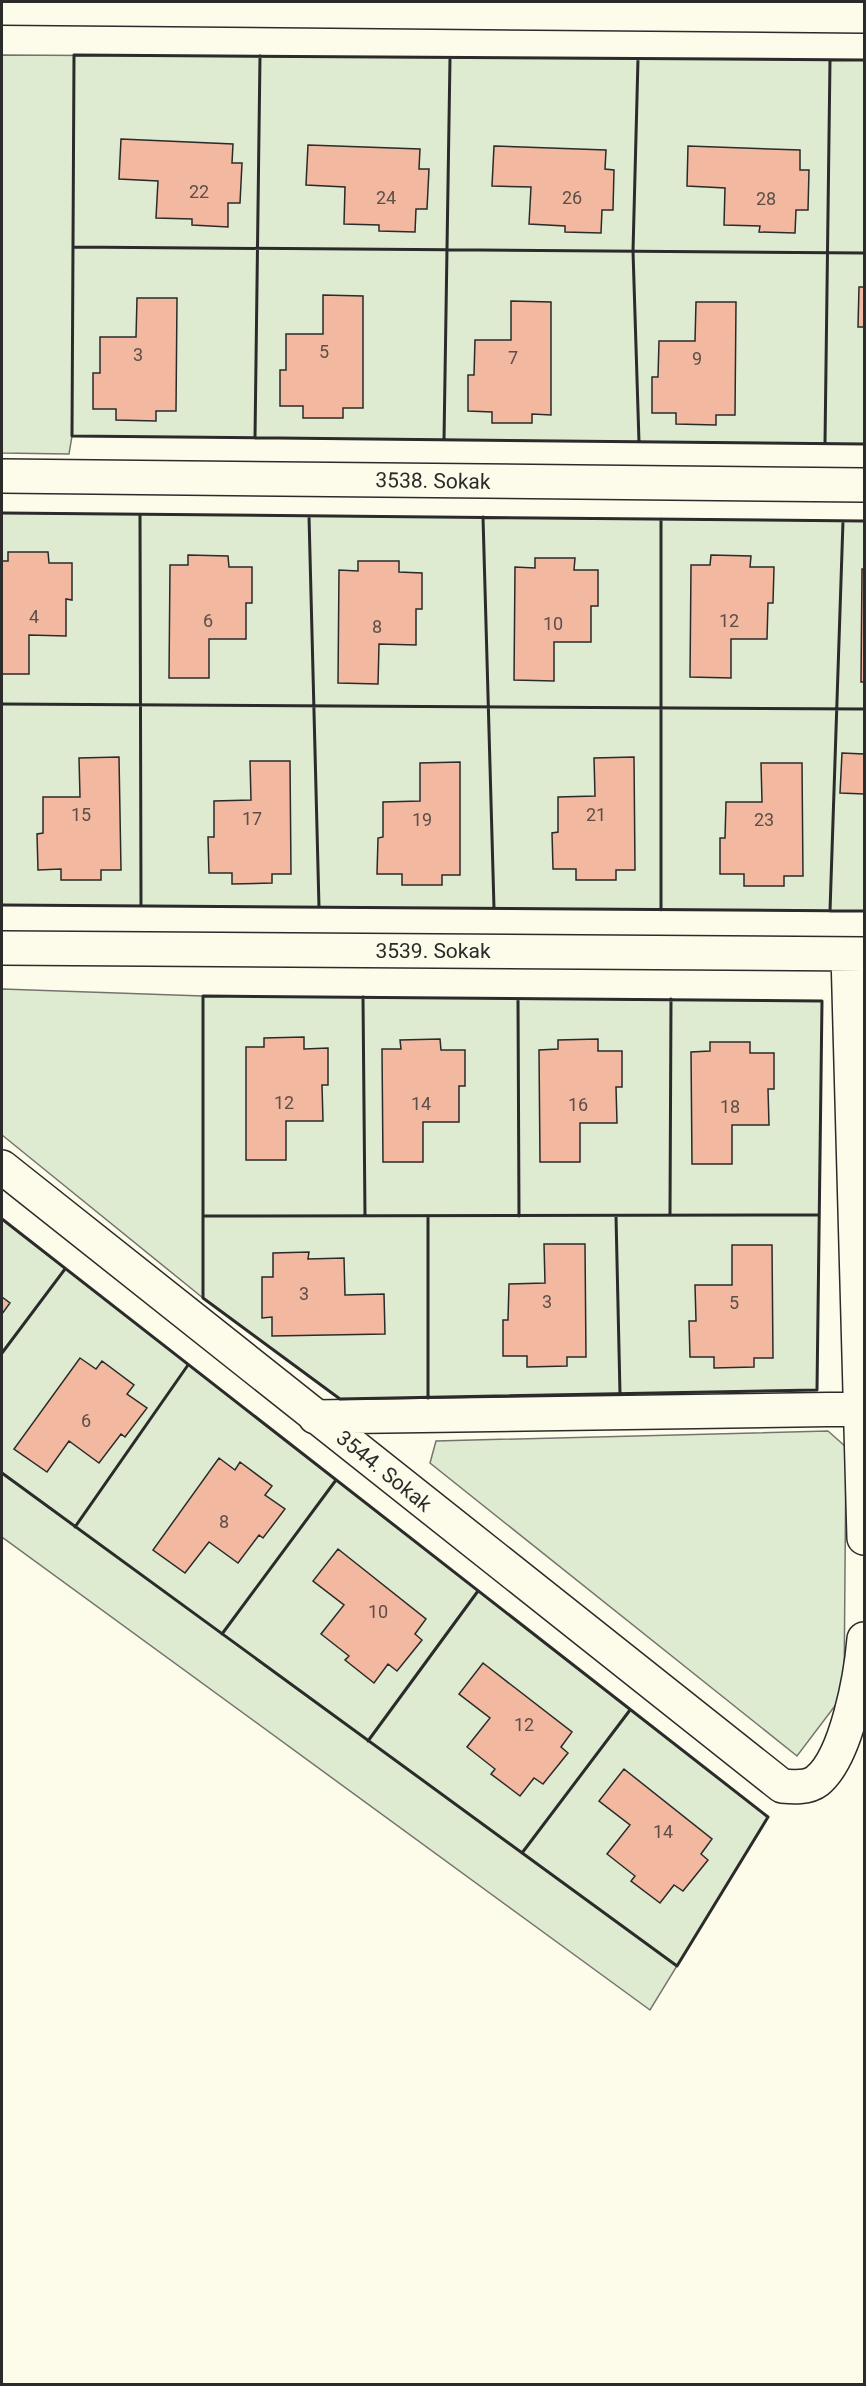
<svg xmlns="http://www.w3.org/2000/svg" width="866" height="2386" font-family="Roboto,sans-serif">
<rect width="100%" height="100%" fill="#fdfbea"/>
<path fill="#deebd1" stroke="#74746e" stroke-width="1.5" d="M2,55l862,5v384l-792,-8 -3,18 -67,-1z
M2,513l862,8v390l-862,-6z
M2,989l201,7 619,5 -5,389 -477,9 -137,-101 -201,-163z
M2,1219l766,598 -118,193 -648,-473z
M828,1431l18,16 -2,247 -47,62 -367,-293 6,-22z"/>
<path fill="#f2b8a0" stroke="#2b2b2b" stroke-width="1.5" d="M121,139l112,5 -1,19h10l-2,40h-12v24l-36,-2v-6l-36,-1 2,-37 -39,-2z
M308,145l112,4 -1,20h10l-2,40h-11l-1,23 -36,-1v-6l-35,-1 1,-37 -39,-2z
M494,146l112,4 -1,19 9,1 -1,40h-11l-1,23 -36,-1v-6l-36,-2 2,-37 -39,-1z
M688,146l112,4v20h9l-1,40h-12l-1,23 -36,-1 1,-6 -36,-1 1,-37 -38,-2z
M859,287h5v40h-6z
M323,295l40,1v112h-20v10h-40v-12h-23v-36h6v-36h37z
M137,298h40l-1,113h-20v10l-40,-1v-11h-23v-36h7v-36h36z
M511,301l40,1v113l-19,-1v9h-40v-11l-24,-1v-36h6l1,-35h36z
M696,302h40l-1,113h-19v10l-40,-1v-11h-24v-36h6l1,-36h36z
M8,552h40l1,11h23v37l-6,-1v37l-37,-1v39h-27v-113h6z
M188,555l40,1 1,11h23v36h-6v36h-37v39h-40l1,-113h18z
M711,555l40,1 -1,11h24l-1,36h-5l-1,36h-36v39l-41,-1 1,-112h19z
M535,558h40l-1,12h24v36h-7v36h-37v39l-40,-1 1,-113 20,1z
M358,561h41v11l23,1v36h-6v36l-37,-1 -1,40 -40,-1 1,-113 19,1z
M862,569h2v113h-3z
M842,753l22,1v40l-24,-1z
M119,757l2,113h-20v10h-40v-11l-23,1 -1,-36 6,-1v-36h37l-1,-39z
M634,757l1,113h-19v10h-40v-11h-23l-1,-36 6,-1v-35l37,-1 -1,-38z
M250,761h40l1,113h-19v9l-40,1v-11h-23l-1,-36h6v-36l37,-1z
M460,762v113h-18v10h-40v-11h-25l1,-36 5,-1v-35l37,-1v-38z
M761,763h41l1,113h-19v10h-40v-12h-24v-36h5l1,-36h36z
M304,1037v12l24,-1v37h-6l1,36h-37v39h-40v-113h18v-9z
M440,1039l1,11h24v36h-6v36h-36v40h-40l-1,-113h19l-1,-9z
M598,1039v12h24v36h-6l1,36h-37v39h-40l-1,-112 19,-1v-9z
M710,1042h40v11h24v36h-6l1,36h-37v39h-40l-1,-112 19,-1z
M544,1244h41l1,113h-19v9l-40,1v-11h-24v-36h5l1,-36 36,-1z
M732,1245h40l1,113h-19v9l-40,1v-11h-24l-1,-36h7l-1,-36h37z
M309,1252l-1,7 36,-1 1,37 39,-1 1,40 -113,2v-19l-10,1v-41h11v-24z
M2,1297l8,6 -8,11z
M80,1358l16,11 6,-8 32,24 -7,9 20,14 -22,29 -4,-3 -22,29 -30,-22 -22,31 -33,-23z
M219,1458l16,12 5,-8 32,24 -7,9 20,14 -22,29 -4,-3 -21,28 -29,-21 -24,31 -32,-23z
M338,1549l88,70 -11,15 7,6 -25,31 -9,-7 -14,19 -29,-23 4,-4 -28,-22 23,-29 -31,-24z
M483,1663l89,69 -11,15 7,6 -25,31 -9,-6 -14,18 -29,-22 4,-5 -28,-22 23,-29 -31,-24z
M624,1769l88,70 -11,15 7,6 -25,31 -9,-6 -14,18 -29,-22 4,-5 -28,-22 23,-29 -31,-24z"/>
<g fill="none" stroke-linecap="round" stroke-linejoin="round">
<g stroke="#2b2b2b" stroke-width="36">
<path id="minor" d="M2,8l862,8
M2,476l862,9
M2,948l862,6
M848,954l16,584
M2,1167l780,619c11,1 26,2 35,-5 30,-24 44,-106 47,-142
M315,1417l546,-8"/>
</g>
<use href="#minor" stroke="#fdfbea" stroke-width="33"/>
<path stroke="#2b2b2b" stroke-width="3" d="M638,59l-5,192 6,191
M864,60l-790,-5 -2,381 792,8
M73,247l791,6
M255,438l5,-382
M444,440l6,-382
M825,443l5,-383
M2,513l862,8
M140,515l1,391
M309,516l10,391
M483,517l11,391
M661,519v391
M2,704l862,5
M2,905l862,6
M830,911l13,-390
M203,996l619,5 -5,389 -477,9 -137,-101z
M363,997l2,219
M518,999l1,217
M670,1215l1,-216
M203,1216l616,-1
M428,1216v182
M616,1216l4,178
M2,1219l766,598 -91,149 -675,-493
M2,1353l63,-84
M75,1527l113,-162
M222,1634l114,-154
M368,1741l110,-150
M522,1853l108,-143"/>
</g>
<g text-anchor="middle" stroke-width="4.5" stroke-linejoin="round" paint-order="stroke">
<g font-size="18" fill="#5d4e48">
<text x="199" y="198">22</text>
<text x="386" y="204">24</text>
<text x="572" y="204">26</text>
<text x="766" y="205">28</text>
<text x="324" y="358">5</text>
<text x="138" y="361">3</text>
<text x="513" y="364">7</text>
<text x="697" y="365">9</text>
<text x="34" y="623">4</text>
<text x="208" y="627">6</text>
<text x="729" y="627">12</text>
<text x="553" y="630">10</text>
<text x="377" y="633">8</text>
<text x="81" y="821">15</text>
<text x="596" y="821">21</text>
<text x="252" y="825">17</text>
<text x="422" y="826">19</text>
<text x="764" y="826">23</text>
<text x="284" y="1109">12</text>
<text x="421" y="1110">14</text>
<text x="578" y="1111">16</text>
<text x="730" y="1113">18</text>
<text x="304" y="1300">3</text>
<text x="547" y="1308">3</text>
<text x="734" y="1309">5</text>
<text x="86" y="1427">6</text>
<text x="224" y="1528">8</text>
<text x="378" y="1618">10</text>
<text x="524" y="1731">12</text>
<text x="663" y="1838">14</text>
</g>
<g font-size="21" fill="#2b2b2b" stroke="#fdfbea">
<text transform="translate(433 481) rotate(1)" y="7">3538. Sokak</text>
<text x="433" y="958">3539. Sokak</text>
<text transform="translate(384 1471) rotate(39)" y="7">3544. Sokak</text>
</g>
</g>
<rect width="866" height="2386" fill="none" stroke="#2b2b2b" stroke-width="6"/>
</svg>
